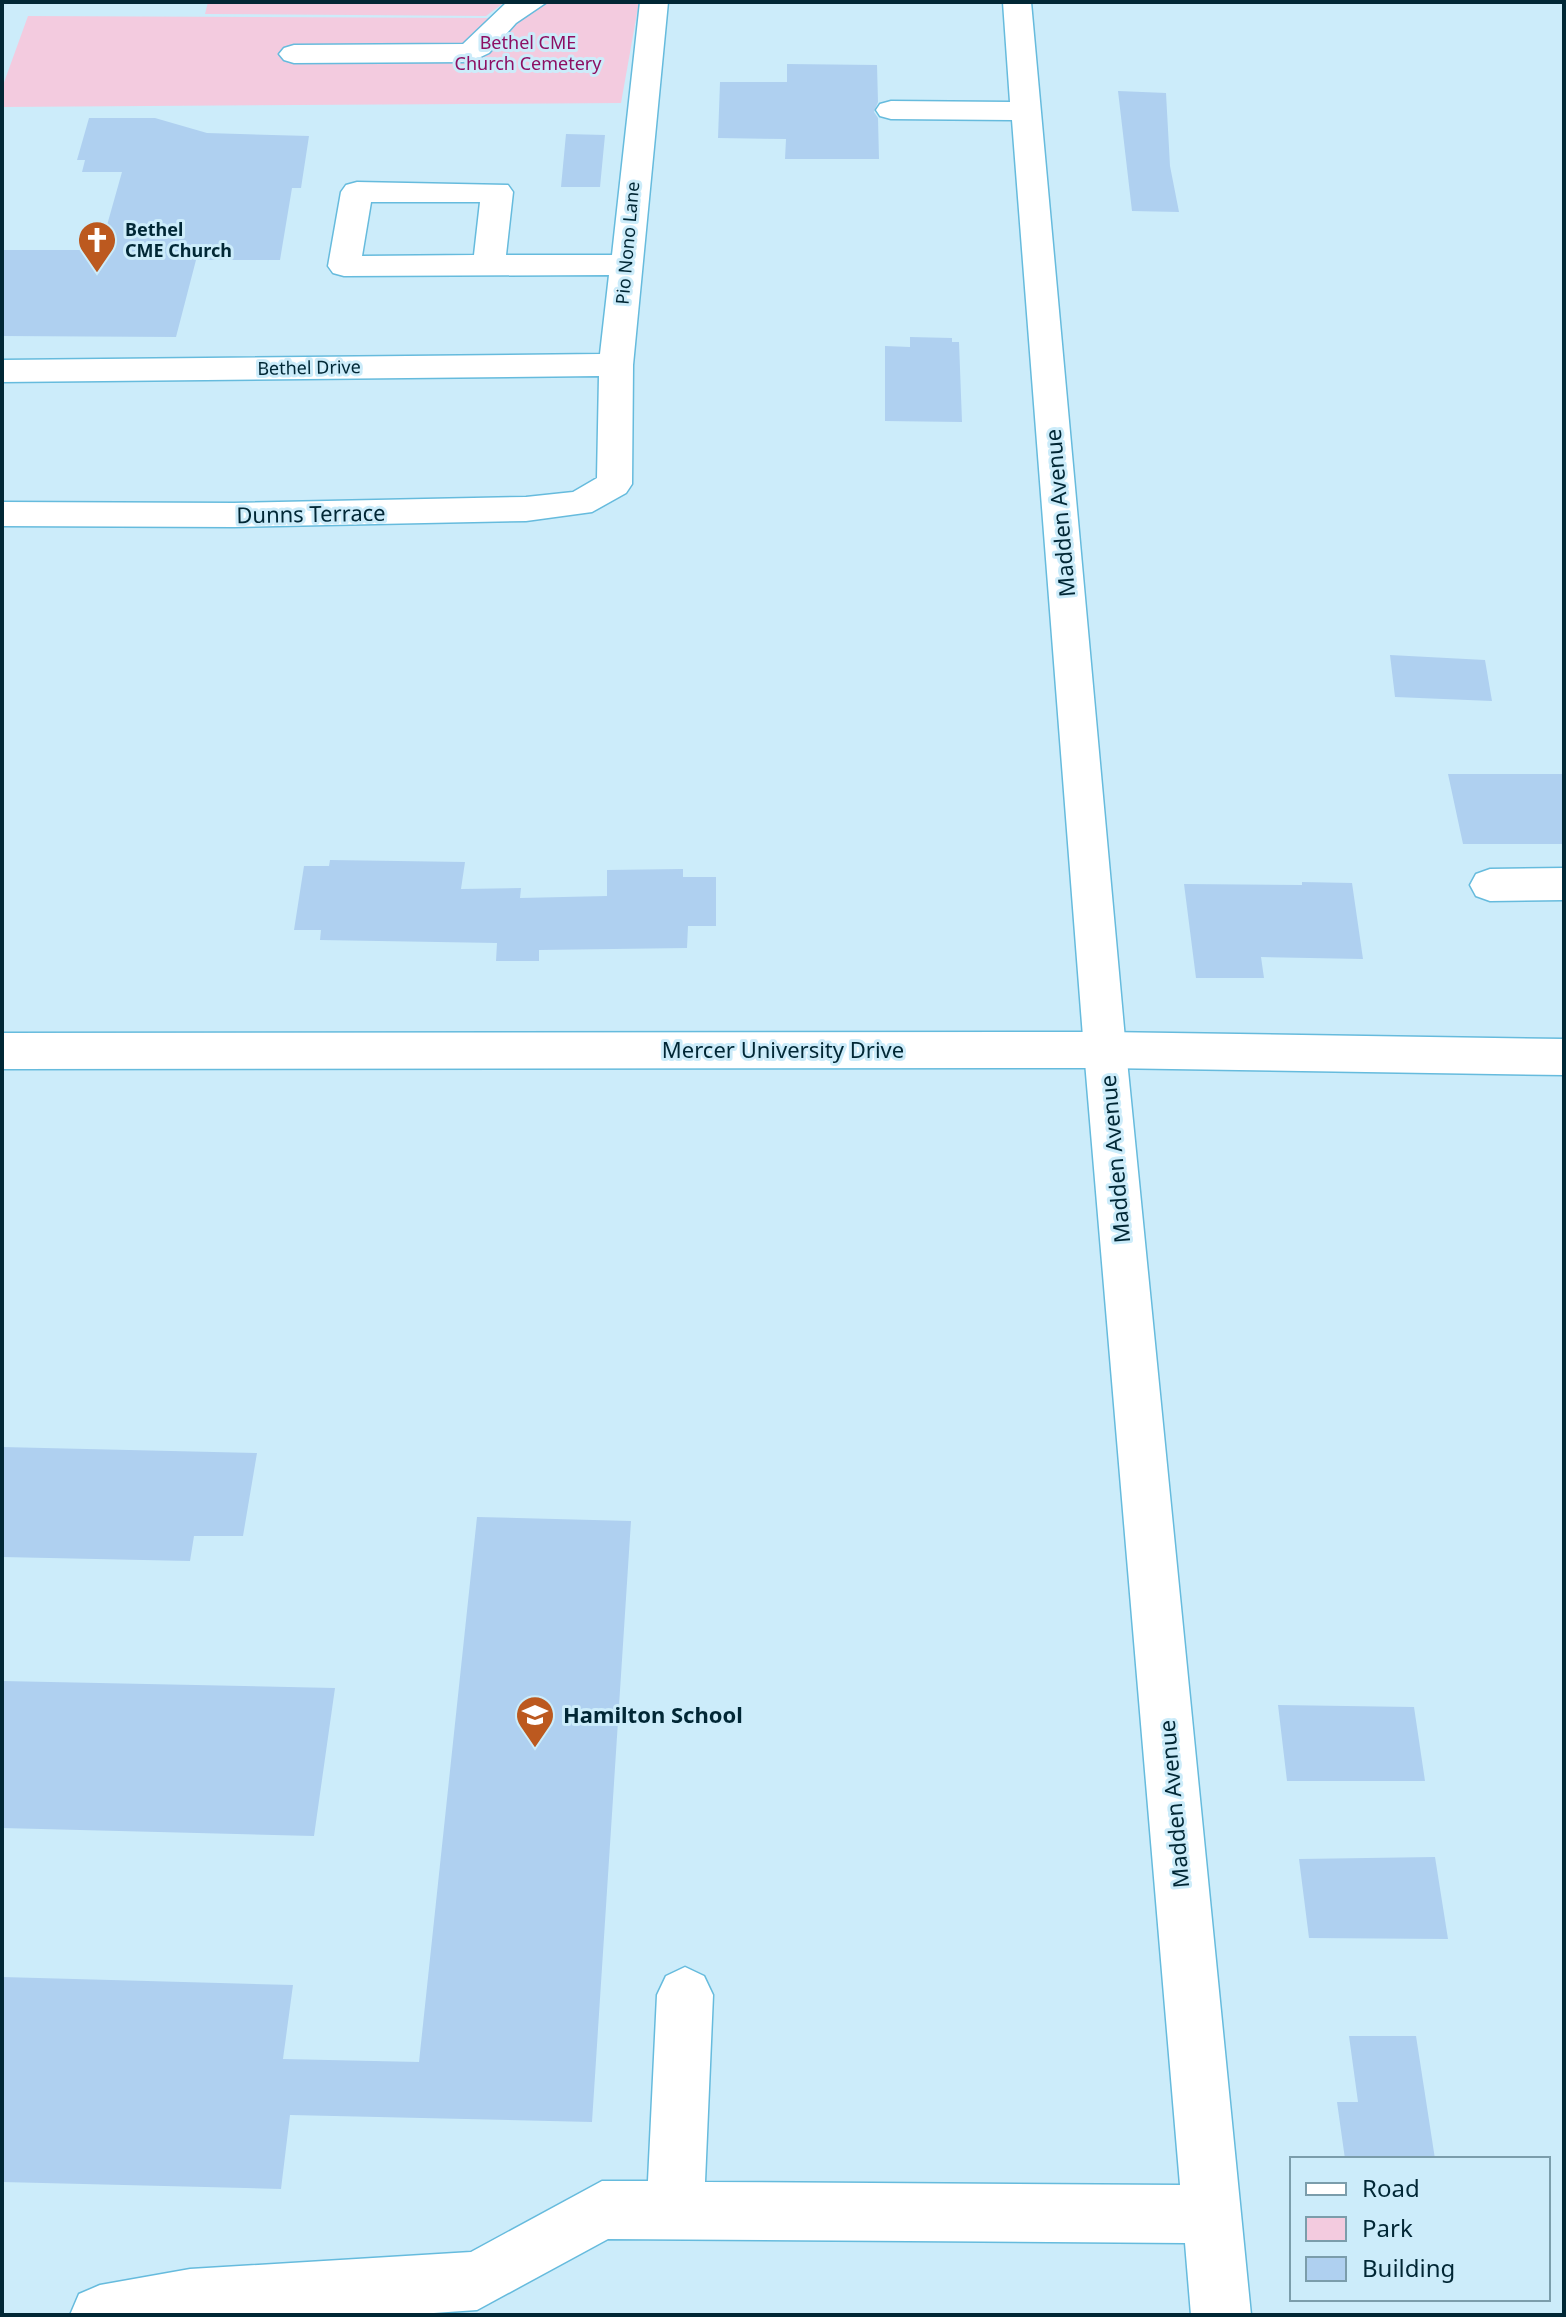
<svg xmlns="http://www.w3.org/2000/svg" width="1566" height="2317" font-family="'Noto Sans',sans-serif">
<rect width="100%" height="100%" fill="#ccecfa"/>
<path fill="#f3cbdf" d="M208,2h297l-19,14 -281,-2z
M512,2h127l-18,101 -619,4v-19l26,-72 460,2z"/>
<path fill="#afd0f0" d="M787,64l90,1 1,37 -4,10 4,6 1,41h-94l1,-20 -68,-1 2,-56h67z
M1118,91l48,2 4,73 9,46 -47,-1z
M89,118h66l52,15 102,3 -8,52h-9l-12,72h-84l-20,77 -174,-1v-86h98l22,-78h-40l3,-12h-8z
M566,134l39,1 -5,52h-39z
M910,337l42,1v4h7l3,80 -77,-1v-75l25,1z
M1390,655l95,5 7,41 -97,-4z
M1448,774h116v70h-101z
M330,860l135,2 -4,27 60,-1 -1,10 87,-2v-26l76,-1v8h33v49h-28l-1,22 -148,2v11h-43l1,-18 -177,-3 1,-10h-27l10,-64h25z
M1302,882l50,1 11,76 -102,-2 3,21h-68l-12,-94 118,1z
M2,1447l255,6 -14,83h-49l-4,25 -188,-4z
M477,1517l154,4 -39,601 -302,-7 -9,74 -279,-7v-205l291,8 -10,74 136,3z
M2,1681l333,7 -21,148 -312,-8z
M1278,1705l136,2 11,74h-138z
M1435,1857l13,82 -139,-1 -10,-79z
M1349,2036h67l19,123h-90l-8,-57h21z"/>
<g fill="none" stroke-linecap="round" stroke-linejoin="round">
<g stroke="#6bd" stroke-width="3">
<path id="minor" d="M507,2h40l-31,21 -27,30 -19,9 -176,1 -10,-3 -5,-6 5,-6 10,-3 169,-1z
M640,2h28l-35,363 -1,119 -6,9 -34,19 -66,9 -292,6 -232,-1v-24l232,1 292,-6 47,-5 24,-14 2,-102 -597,6v-22l598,-6 9,-79 -265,1 -11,-3 -5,-7 13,-74 5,-7 11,-3 151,3 5,7 -7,63h106zM371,202h109l-6,53 -112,1z
M1003,2h28l95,1048 125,1265h-60l-6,-72 -577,-4 -131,71 -72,5h-335l9,-21 21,-9 90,-16 281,-17 131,-71h46l9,-186 9,-19 19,-9 19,9 9,19 -8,187 475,3 -96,-1135 -72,-930 -121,-1 -11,-3 -4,-6 4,-6 11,-3 119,1z
M1564,868v32l-74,1 -14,-5 -6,-11 6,-11 14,-5z"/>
</g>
<g stroke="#6bd" stroke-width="3">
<path id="major" d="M1105,1032l459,7v36l-459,-7 -1103,1v-36z"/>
</g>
<use href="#minor" fill="#fff" fill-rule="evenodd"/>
<use href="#major" fill="#fff" fill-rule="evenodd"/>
</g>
<defs>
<g id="church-pin" transform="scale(2)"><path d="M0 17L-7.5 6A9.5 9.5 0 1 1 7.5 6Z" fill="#bc591f" stroke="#ccecfa"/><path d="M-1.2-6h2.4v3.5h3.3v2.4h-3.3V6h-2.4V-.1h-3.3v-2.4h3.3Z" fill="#fff"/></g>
<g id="school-pin" transform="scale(2)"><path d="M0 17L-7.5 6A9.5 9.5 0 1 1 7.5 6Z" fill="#bc591f" stroke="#ccecfa"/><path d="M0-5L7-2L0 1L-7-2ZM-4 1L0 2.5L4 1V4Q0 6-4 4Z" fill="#fff"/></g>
</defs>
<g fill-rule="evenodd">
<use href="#church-pin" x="97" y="240"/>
<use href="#school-pin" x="535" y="1715"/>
</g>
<g text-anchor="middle" stroke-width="6" stroke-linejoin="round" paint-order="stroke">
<g font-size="18" fill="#8d0f63" stroke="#ccecfa">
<text x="528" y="49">Bethel CME<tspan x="528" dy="21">Church Cemetery</tspan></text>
</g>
<g font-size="18" font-weight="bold" fill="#012735" stroke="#ccecfa" text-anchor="start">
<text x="125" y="236">Bethel<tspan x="125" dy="21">CME Church</tspan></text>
</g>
<g font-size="18" fill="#012735" stroke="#ccecfa">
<text transform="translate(628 243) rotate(-85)" y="6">Pio Nono Lane</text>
<text transform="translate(309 368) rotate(-1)" y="6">Bethel Drive</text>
</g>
<g font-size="22" fill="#012735" stroke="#ccecfa">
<text transform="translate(1060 513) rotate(-95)" y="8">Madden Avenue</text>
<text transform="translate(311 514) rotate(-1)" y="8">Dunns Terrace</text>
<text x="783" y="1058">Mercer University Drive</text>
<text transform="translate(1115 1159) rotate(-95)" y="8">Madden Avenue</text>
<text transform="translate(1174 1804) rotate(-95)" y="8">Madden Avenue</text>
</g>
<g font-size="22" font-weight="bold" fill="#012735" stroke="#ccecfa" text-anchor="start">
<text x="563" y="1723">Hamilton School</text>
</g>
</g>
<rect width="1566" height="2317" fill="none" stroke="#012735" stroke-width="8"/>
<rect x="1290" y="2157" width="260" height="144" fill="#ccecfa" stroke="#7b9dab" stroke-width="2"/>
<rect x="1306" y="2183" width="40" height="12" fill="#ffffff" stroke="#7b9dab" stroke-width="2"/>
<text x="1362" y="2197" font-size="24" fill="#012735">Road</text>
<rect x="1306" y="2217" width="40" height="24" fill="#f3cbdf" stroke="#7b9dab" stroke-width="2"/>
<text x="1362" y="2237" font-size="24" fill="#012735">Park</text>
<rect x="1306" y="2257" width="40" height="24" fill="#afd0f0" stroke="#7b9dab" stroke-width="2"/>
<text x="1362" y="2277" font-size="24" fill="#012735">Building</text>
</svg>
